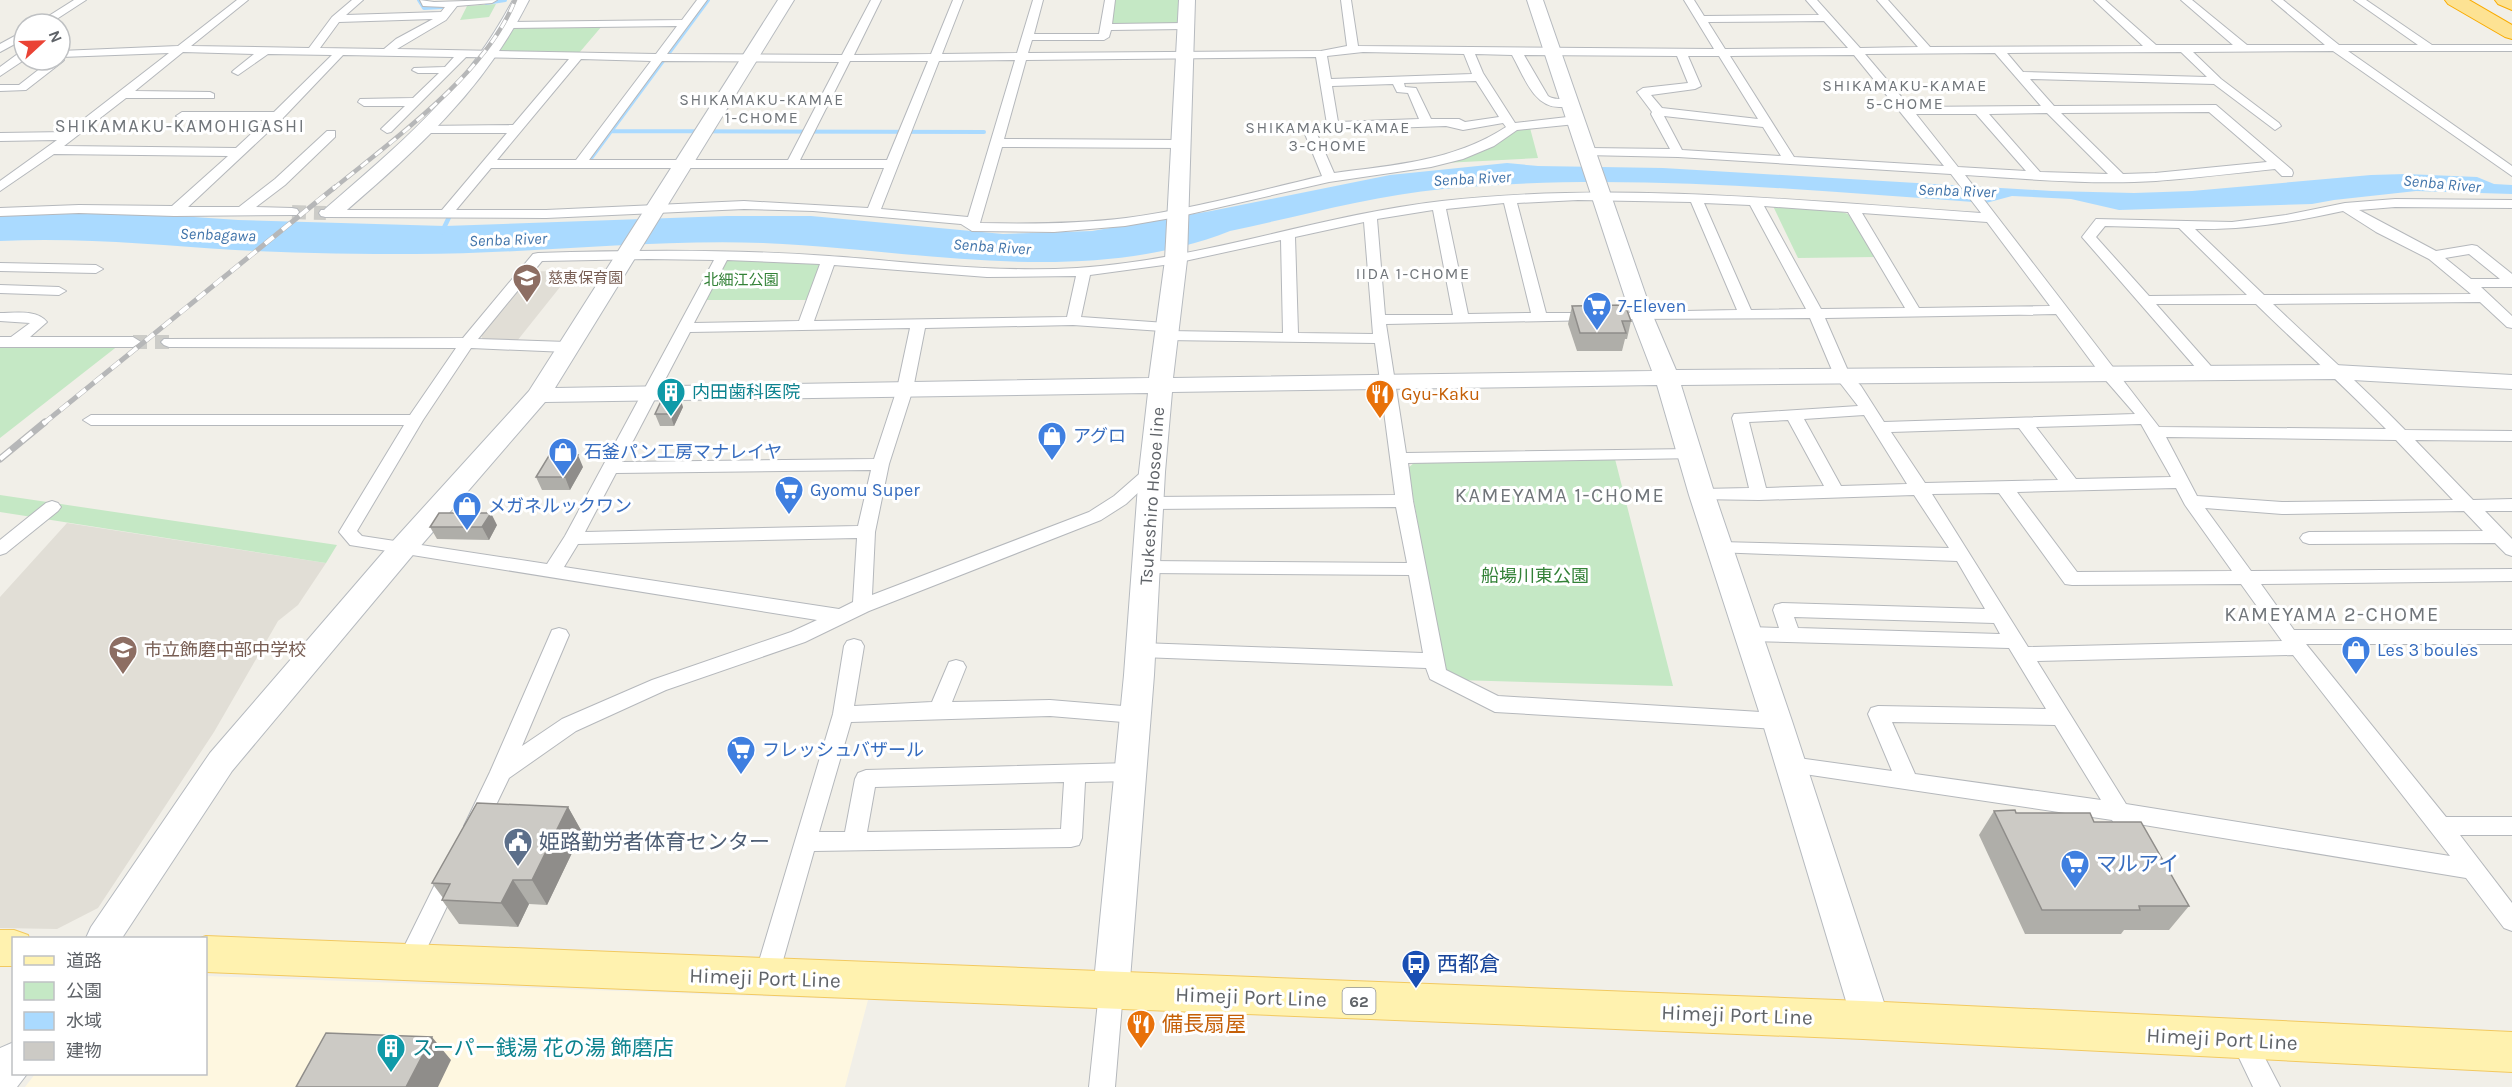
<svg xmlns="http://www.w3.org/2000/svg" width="2512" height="1087" font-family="Karla,'Noto Sans JP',sans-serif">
<rect width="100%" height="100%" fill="#f1efe8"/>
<path fill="#fef7e0" d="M206,976l662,24 -23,87h-820l10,-13h171z"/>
<path fill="#e1ded6" d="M534,271l38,1 -55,69 -34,-1 -2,-5z
M67,523l259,40 -28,42 -20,16 -64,111 -116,176 -41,21 -57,-1v-331z"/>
<path fill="#c5e8c5" d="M1115,0h64l-2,24 -65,1z
M496,4l-7,13 -29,3 7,-14z
M602,26l-23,27 -78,-2 -1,-2 13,-21z
M1530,128l8,30 -94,5 70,-33z
M1773,206l69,6 6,2 28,43 -78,1z
M730,258l93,6 -14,36h-104l21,-39z
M0,345h119l-119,93z
M1615,459l58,227 -217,-6 -11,-5 -37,-207 6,-5z
M0,495l337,50 -11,18 -326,-51z"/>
<path fill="#aadaff" d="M1507,163l31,3 125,2 389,23 82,2 58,-2 179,-16 35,-1 71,3 17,7 18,1v9l-96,-3 -82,9 -22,4 -193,6 -48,-11 -59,-3 -26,7c-180,-13 -363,-31 -543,-14 -72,7 -142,27 -213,42 -146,58 -316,18 -467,12 -116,-4 -232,11 -348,11 -59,0 -120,-1 -180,-4 -78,-5 -156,-13 -235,-9v-26l136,-2 102,7 207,6 282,-10h84l192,18 89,-3 119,-20 179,-36z"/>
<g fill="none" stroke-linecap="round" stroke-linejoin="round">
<path stroke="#aadaff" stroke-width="4" d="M419,0l5,8 18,-1
M486,3l19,-3
M611,131l373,1
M586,165l122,-165"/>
<path stroke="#aadaff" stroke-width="4.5" d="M442,232l9,-19"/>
<path stroke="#ccccc8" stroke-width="14" stroke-dasharray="14 8" stroke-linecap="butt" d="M292,212l34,1
M133,342h36"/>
<g stroke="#b5b8bc" stroke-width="2">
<path id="street" d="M74,0h12l-37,24h-13z
M237,0h11l-57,46 118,2 23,-31 20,-17h11l-17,15 95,-3 4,-5 -22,-1 -3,-6 14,2 63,-2 -5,3 -35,3 -11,14 -49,29 259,5 21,-28 -167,2 -5,-3 5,-3 172,-2 15,-20h10l-40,54 175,1 29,-55h10l-27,55 77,-1 22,-54h10l-21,54 75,-1 16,-53h10l-9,34h65l6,-34h10l-3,24 73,-1 5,3 -5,3 -74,1 -2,7 -5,3h-72l-4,13 293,-2 26,-5 -6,-46h10l7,46 356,3 -30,-49h10l10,16 115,-1 -13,-15h11l43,48 58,-1 -41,-47h11l42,47 213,-1 -49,-46h11l51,45h77l-52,-45h11l55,45h78l-53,-45h11l56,45h79l-64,-45h12l66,45h80v6h-164l164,115v10l-179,-125 -140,1 28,27 58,44 2,3 -6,4 -61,-46 -184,-5 24,27 162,-1 76,65 1,3 -1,3h-10l-7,-7c-40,4 -79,9 -119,12 -63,4 -128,-2 -191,-6l194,252 227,2c-42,-43 -87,-83 -130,-125h-100l61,69 -2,3h-12l-121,-139 14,-18 136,3 54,-7 59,-12 50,-4 117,1v8l-117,-1 -36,3 77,41 36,-6 5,1 35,28v13h-31l31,29v12l-5,-1 -27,-25 -207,2c44,42 89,82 132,126l107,1v10l-97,-1 58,60 39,-1v12h-27l27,28v17l-6,-2 -11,-11 -186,1 -6,-2 -3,-4 3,-4 6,-2 174,-1 -19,-20 -182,3 -77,-6 46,63 261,-2v12l-251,3 33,46h218v14h-206l140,173h66v18h-52l52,68v28l-8,-3 -38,-50 -328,-54 8,14 -3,7c-18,6 -23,-12 -31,-25l-328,-49 -4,-6 4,-6 7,-2 101,14 -24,-57 3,-6 7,-2 168,3 -37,-61 -260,-7 -7,-2 -3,-5 3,-5 7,-2 30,1 -6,-18 2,-5 7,-2 203,6 -28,-48 -243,-9 -3,-4 3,-4 6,-2 229,6 -35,-53 -155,5 -63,-1 -3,-4 3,-4 6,-2 47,-1 -17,-70 2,-4 124,-8 -24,-31 -24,-57 -184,1 -2,-3 7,-4 106,-2 -46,-108 -113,-2 -61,3 29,110h48l7,4 -2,3 -213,4 20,129 285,-4 6,1 2,4 -2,4 -289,5 5,38 33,169 52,26 279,17 7,2 3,6 -3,6 -7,2 -282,-17 -65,-33 -4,-11 -285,-11 -7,-2 -3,-5 3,-5 7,-2 282,10 -14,-78 -262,-2 -6,-1 -3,-5 3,-5 6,-1 260,2 -11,-56 -244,2 -6,-2 -3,-4 3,-4 6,-2 243,-2 -20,-152 -210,-3 -8,-5 5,-4 -89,-6 -148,3 -12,61 -24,75 -14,68 -3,63 217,-83 25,-16 32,-28h12l2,4 -34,32 -25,16 -232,91 -64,31 -139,48 -90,41 -67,47 -26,54 -8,3 -8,-3 -3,-6 26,-54 62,-142 7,-2 7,2 3,5 -47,111 40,-27 90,-39 139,-48 26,-12 -467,-75 -11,-13 65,-107h-313l-8,-5 8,-5h319l46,-67 -287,-1 -5,-2 -3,-3 3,-3 299,-1 70,-84 5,-1c97,-3 195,-4 291,3 83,6 165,17 248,12 124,-8 242,-53 365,-67 179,-20 360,0 539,12l-30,-39 -273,-17 -94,-2 -2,-3 2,-3 4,-1 82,1 -19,-35 1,-2 -15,-20 6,-4 45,-5 -11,-27 -153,-1 24,41c9,6 21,0 29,7 -5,4 -11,4 -18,4 -26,0 -36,-33 -47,-52l-37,-1 8,19 32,50 61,-7 6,4 -6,4 -59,6 -23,16 -31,13 -32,8 -102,15 -152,35 -52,9 -71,6 -82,-1 -11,-7 -148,-13 -69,-2 -198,9 -220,-1 -5,-1 -2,-3 2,-3h121l65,-77h-79l-6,-4 2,-3 89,-1 56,-66 -103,-2 -75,75 -4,1 -6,-4 24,-23h-41l-6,-4 2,-3 53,-1 26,-25h-21l-6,-3 2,-2 31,-1 9,-10 -111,-2 -61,64 -94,88h51l36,-28 52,-48h8v6l-50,48 -29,22 36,1 5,1 2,3 -2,3 -123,1 -95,-3 -79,3v-8l79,-3 93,1 56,-50 -174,-2 -54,37v-10l57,-41 -57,1v-8l67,-1 102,-79 -108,4 3,3 -2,2 -36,28 -26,1v-6h19l32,-25h9v-9l118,-5zM433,19l-37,20 -12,10 -64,-1 19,-26zM1824,21l24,27 -123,1 -17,-27zM183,52l71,2 -20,16 -2,2 6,3 30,-21 64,1 -58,57h-92l-6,4 6,4h84l-30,28 -172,-2 62,-48h88v-4l-4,-2 -75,-1zM1363,52l101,2 8,20 -141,5 -4,-23zM2181,52l26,25 -184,-5 -16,-19zM1995,53l46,53 -131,1 -45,-53zM1854,55l90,111 -150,-9 -64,-101zM1688,56h31l39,63 -96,-11 -11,-13 44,-6 6,-3zM1316,57l11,67 -19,3 -3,7 17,42c-65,15 -130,33 -196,42 -49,6 -97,6 -146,5l22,-76 180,1 6,-4 -6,-4 -178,-1 22,-79zM581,59l70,2 -75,99h-79zM1015,60l-47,157 -87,-8 58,-148zM662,61l177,1 -51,98h-199zM850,61h78l-41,99h-87zM1476,81l23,36 -34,5 -6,-3h-28l-15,-31 -11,-1 -1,-4zM1393,84l4,8 11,1 11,26 -81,3 -6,-36zM2209,112l58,50 -112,11 -32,1 -62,-61zM2047,113l61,61 -68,-2 -51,-58zM1916,114h60l50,57 -68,-4zM1664,116l99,11 18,29 -99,-6zM1503,123l3,4c-52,34 -112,38 -172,46l-17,-39 16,-4 113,-4 17,4zM491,168h393l-16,40 -124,-7 -198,9h-90zM1504,203l27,110 -63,1 -22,-105zM1704,203l46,2 56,104 -55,1zM1764,206l84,6 57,96 -84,1zM1433,210l20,105h-68l-8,-96zM2343,211l33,21 53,27 42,35 -207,1 -69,-66c51,1 98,-7 148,-18zM1862,213l125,9 63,84 -131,2zM1364,222l9,112 -75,-1 -3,-96zM2105,226l74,2 68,67 -98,1 -53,-59zM1281,240l2,93 -113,-2 3,-4 -7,-4 -85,-6 9,-42 81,-11zM2469,254l31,25h-29l-26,-21zM648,259l66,1 -149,276 -18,28 -185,-28 -5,-5 66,-111 48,-72 96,4 8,-5 -8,-5 -89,-3 64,-78zM727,260l93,4 -21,57 -105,2zM834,265l153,12 89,-1 -9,41 -253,4zM2056,314l46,62 33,38 -251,8 -23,-36 -12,-13 -24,-55zM910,328l-13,61 -23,70 -252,3 68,-130zM1864,415l43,69 -66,2 -37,-67zM1788,420l36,66 -58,2 -17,-66zM2141,424l30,53 -95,2 -40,-52zM2019,428l39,52 -133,3 -34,-51zM2166,437l230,3 57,60 -171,2 -85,-6zM871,470l-13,56 -273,6 31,-59zM2176,488l9,17 47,66 -155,1 -60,-80zM1999,493l66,91 7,1 169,-1 41,57 -254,6 -96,-153zM857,538l-4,64 -14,7 -275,-42 14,-23zM1794,617l200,6 6,11 -202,-6zM2293,655l157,201 -324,-52 -89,-143zM1892,722l163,3 46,75 -186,-26z
M24,31v8l-24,13v-8z
M24,52v8l-24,16v-9l19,-14z
M0,263l96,2 7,4 -7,4 -96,-2z
M0,285l59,2 7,4 -7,4 -59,-2z
M0,313c15,0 37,-4 47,9l-17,15h103l8,5 -8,5h-133v-10h11l19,-14 -30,-2z
M52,501l6,2 3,4 -3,4 -52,42 -6,2v-15l46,-37z
M854,639l7,2 3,5 -10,60 78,-4 17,-40 7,-2 7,2 3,5 -14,35 98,-2 85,7 7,2 3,6 -3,6 -7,2 -85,-7 -199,6 -32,110h26l10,-53 3,-6 8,-3 264,-7 7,3 4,6 -4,6 -7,3 -45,1 -3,56 -3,7 -8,2 -257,4 -36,127 -3,8 -9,3 -9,-3 -3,-8 79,-264 11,-68 3,-5zM1064,782l-3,47 -194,3 8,-45z
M451,865l8,3 3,7 -46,96 -8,3 -8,-3 -4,-8 4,-8 43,-87z
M1111,981l9,3 3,8 -8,95h-26l10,-95 3,-8z
M2243,1029l9,4 28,54h-27l-22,-46 3,-8z"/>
</g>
<g stroke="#b6babf" stroke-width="2">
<path id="secondary" d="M513,0h16c-47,93 -113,150 -190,217h-14l-3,-4 3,-4c76,-66 140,-118 188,-209z
M778,0h16l-239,388 594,-10 16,-118 14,-260h16l-8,260 -14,118 479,-7 -21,-55 -104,-316h16l110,316 23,54 659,-5 177,10v14l-177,-10 -654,6 34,110 77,226 98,300 -6,12 -13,5 -13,-5 -6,-12 -90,-300 -73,-226 -32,-110 -485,7 -7,80 -11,203 -25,317 -5,12 -13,5 -13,-5 -5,-12 31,-317 15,-203 9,-79 -603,9 -133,154 -180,215 -110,167h-36l5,-11 119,-174 182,-211 137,-151z
M14,1042v32h13l-10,13h-17v-39z"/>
</g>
<g stroke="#f2c960" stroke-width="2">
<path id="primary" d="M0,930h14l14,5 1,3h-15v28h-14z
M206,936l1657,65 649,31v40l-649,-33 -1657,-67v-34h-6z"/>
</g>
<g stroke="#f9ab00" stroke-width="2">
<path id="highway" d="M2445,0h24l43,25v14l-7,-2 -57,-33z
M2495,0h17v10l-14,-6z"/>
</g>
<use href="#street" fill="#fff" fill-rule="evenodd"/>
<use href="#secondary" fill="#fff" fill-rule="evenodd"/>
<use href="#primary" fill="#fff2af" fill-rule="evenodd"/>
<use href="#highway" fill="#fde293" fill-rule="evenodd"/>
<g stroke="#b6b7b8" stroke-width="4.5">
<path id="rail-far2" d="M333,189c60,-49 154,-116 182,-189"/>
</g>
<g stroke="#b6b7b8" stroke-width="5">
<path id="rail-far1" d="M43,424l292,-237"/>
</g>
<g stroke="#b6b7b8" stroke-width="7">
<path id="rail" d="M0,459l45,-37"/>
</g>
<use href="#rail-far2" stroke="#fff" stroke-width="3" stroke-dasharray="9" stroke-linecap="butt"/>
<use href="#rail-far1" stroke="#fff" stroke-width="4" stroke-dasharray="11" stroke-linecap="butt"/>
<use href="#rail" stroke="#fff" stroke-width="4.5" stroke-dasharray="14" stroke-linecap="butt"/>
</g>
<path fill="#afaea9" d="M1572,306l59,15 -4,18h-2l-3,12h-45l-9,-27z
M683,407l-9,19h-14l-5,-12z
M583,467l-13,23h-28l-6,-13z
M497,525l-8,15 -52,-1 -7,-12z
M568,807l14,25 -35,73 -18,-1 -11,23 -59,-3 -17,-24 1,-2 -11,-15z
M1994,811l100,11 95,84 -20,24h-45l-3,4h-96l-46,-99z"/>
<path fill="#8f8d8a" d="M679,394l4,13 -9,19 -4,-12z
M578,455l5,12 -13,23 -5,-13z
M491,513l6,12 -8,15 -7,-13z
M568,807l14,25 -35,73 -15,-25z
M513,880l16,24 -11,23 -17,-24z
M432,1037l19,23 -13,27h-32z"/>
<path fill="#cccac5" stroke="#8f8d8a" stroke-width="1.5" d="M1625,305l6,16h-9l4,12h-46l-8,-27z
M679,394l-9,20h-15l9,-19z
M550,454l28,1 -13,22h-29z
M439,513h52l-9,14h-52z
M477,803l91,4 -36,73h-19l-12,23 -59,-3 8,-16 -18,-1z
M2015,810l1,3h74l4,9h47l48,84h-50l1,4h-98l-48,-99z
M326,1033l106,4 -26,50h-110z"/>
<defs>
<g id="school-pin" transform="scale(1.5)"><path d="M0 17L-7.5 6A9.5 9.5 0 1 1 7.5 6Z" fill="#8d6e63" stroke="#fff"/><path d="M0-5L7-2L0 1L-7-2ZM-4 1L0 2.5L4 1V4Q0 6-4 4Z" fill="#fff"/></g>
<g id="supermarket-pin" transform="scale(1.5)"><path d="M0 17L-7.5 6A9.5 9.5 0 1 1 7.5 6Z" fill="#3f7fe0" stroke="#fff"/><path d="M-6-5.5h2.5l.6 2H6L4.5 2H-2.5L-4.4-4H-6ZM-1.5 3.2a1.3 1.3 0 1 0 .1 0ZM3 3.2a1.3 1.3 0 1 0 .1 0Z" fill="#fff"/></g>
<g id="building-pin" transform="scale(1.5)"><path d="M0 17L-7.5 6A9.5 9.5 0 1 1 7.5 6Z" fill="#0f9aa8" stroke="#fff"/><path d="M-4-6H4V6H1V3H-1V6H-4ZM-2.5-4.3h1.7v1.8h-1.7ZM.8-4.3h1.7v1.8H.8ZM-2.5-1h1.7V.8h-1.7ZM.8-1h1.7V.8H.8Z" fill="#fff"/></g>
<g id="restaurant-pin" transform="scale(1.5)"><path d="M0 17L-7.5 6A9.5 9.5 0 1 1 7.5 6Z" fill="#e8710a" stroke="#fff"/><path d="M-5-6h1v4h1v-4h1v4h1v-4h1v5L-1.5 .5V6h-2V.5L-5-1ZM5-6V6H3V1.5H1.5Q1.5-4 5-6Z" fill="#fff"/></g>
<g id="shop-pin" transform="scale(1.5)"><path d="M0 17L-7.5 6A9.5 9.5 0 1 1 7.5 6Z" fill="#3f7fe0" stroke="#fff"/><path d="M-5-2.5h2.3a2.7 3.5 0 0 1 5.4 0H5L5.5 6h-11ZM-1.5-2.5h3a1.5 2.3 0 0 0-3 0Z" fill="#fff"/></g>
<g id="civic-pin" transform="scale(1.5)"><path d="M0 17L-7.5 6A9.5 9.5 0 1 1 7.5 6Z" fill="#5c6f8a" stroke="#fff"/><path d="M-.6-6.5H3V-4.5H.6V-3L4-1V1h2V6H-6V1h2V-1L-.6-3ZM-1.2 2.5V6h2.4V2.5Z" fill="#fff"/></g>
<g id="bus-pin" transform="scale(1.5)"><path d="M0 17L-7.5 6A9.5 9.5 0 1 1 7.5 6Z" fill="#1a4fb4" stroke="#fff"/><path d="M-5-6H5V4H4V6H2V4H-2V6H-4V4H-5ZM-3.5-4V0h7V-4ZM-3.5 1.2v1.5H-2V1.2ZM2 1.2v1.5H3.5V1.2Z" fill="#fff"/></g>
</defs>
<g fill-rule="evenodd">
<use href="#school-pin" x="527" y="278"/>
<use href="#supermarket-pin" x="1597" y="306"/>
<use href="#building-pin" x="671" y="392"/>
<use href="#restaurant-pin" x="1380" y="394"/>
<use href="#shop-pin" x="1052" y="436"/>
<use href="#shop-pin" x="563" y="452"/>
<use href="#supermarket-pin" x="789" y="490"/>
<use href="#shop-pin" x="467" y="506"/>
<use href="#school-pin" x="123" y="650"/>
<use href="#shop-pin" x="2356" y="650"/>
<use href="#supermarket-pin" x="741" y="750"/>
<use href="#civic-pin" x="518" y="842"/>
<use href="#supermarket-pin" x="2075" y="864"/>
<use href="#bus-pin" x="1416" y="964"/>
<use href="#restaurant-pin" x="1141" y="1024"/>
<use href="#building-pin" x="391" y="1048"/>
</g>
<g text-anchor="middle" stroke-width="6" stroke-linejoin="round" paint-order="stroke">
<g font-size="15" fill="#785e54" stroke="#fff" text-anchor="start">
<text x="548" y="283">慈恵保育園</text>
</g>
<g font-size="15" fill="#348238" stroke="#fff">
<text x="741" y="285">北細江公園</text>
</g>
<g font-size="16" letter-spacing="1.5" fill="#70757a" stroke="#fff">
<text x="1905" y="91">SHIKAMAKU-KAMAE<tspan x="1905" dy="18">5-CHOME</tspan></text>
<text x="762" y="105">SHIKAMAKU-KAMAE<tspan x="762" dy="18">1-CHOME</tspan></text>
<text x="1328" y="133">SHIKAMAKU-KAMAE<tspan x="1328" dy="18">3-CHOME</tspan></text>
<text x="1413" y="279">IIDA 1-CHOME</text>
</g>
<g font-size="16" font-style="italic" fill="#4174aa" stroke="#fff">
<text transform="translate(1472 178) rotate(-3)" y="6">Senba River</text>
<text transform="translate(2442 183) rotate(5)" y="6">Senba River</text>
<text transform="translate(1957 190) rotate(2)" y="6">Senba River</text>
<text transform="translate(218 234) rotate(2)" y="6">Senbagawa</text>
<text transform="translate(508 239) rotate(-2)" y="6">Senba River</text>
<text transform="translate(992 246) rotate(4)" y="6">Senba River</text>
</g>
<rect fill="#fff" stroke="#8f9295" stroke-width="1.5" x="1342.5" y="988" width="33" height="26" rx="4.5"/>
<g font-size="16" font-weight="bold" fill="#5f6368">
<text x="1359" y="1007">62</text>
</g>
<g font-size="18" letter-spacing="1.5" fill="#70757a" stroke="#fff">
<text x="180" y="132">SHIKAMAKU-KAMOHIGASHI</text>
</g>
<g font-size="18" fill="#366cbe" stroke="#fff" text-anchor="start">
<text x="1618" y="312">7-Eleven</text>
<text x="1073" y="442">アグロ</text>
<text x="584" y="458">石釜パン工房マナレイヤ</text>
<text x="810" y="496">Gyomu Super</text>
<text x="488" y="512">メガネルックワン</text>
<text x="2377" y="656">Les 3 boules</text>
<text x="762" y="756">フレッシュバザール</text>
</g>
<g font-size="18" fill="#0d838f" stroke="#fff" text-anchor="start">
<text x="692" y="398">内田歯科医院</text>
</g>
<g font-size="18" fill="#c56008" stroke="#fff" text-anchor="start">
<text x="1401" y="400">Gyu-Kaku</text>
</g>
<g font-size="18" fill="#5f6368" stroke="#fff">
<text transform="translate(1152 496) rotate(-86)" y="6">Tsukeshiro Hosoe line</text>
</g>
<g font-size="18" fill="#348238" stroke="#fff">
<text x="1535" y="582">船場川東公園</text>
</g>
<g font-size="18" fill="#785e54" stroke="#fff" text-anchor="start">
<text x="144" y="656">市立飾磨中部中学校</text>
</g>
<g font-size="20" letter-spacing="1.5" fill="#70757a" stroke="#fff">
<text x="1560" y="502">KAMEYAMA 1-CHOME</text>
<text x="2332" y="621">KAMEYAMA 2-CHOME</text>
</g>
<g font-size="21" fill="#4e5e75" stroke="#fff" text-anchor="start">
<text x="539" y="849">姫路勤労者体育センター</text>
</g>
<g font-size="21" fill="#366cbe" stroke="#fff" text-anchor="start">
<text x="2096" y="871">マルアイ</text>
</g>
<g font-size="21" fill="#164399" stroke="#fff" text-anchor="start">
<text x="1437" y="971">西都倉</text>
</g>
<g font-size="21" fill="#5f6368" stroke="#fff">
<text transform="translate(765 978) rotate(2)" y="7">Himeji Port Line</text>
<text transform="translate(1251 997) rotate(2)" y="7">Himeji Port Line</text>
<text transform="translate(1737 1015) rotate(2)" y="7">Himeji Port Line</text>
<text transform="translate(2222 1039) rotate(3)" y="7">Himeji Port Line</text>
</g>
<g font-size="21" fill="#c56008" stroke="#fff" text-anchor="start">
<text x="1162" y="1031">備長扇屋</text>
</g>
<g font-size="21" fill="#0d838f" stroke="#fff" text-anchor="start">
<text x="412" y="1055">スーパー銭湯 花の湯 飾磨店</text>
</g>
</g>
<rect x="12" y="937" width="195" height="138" fill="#ffffff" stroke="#bfc1c3" stroke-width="1.5"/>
<rect x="24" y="956" width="30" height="9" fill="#fff2af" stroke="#bfc1c3" stroke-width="1.5"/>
<text x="66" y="967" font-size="18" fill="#5f6368">道路</text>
<rect x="24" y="982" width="30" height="18" fill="#c5e8c5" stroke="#bfc1c3" stroke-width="1.5"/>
<text x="66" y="997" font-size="18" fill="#5f6368">公園</text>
<rect x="24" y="1012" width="30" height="18" fill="#aadaff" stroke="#bfc1c3" stroke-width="1.5"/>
<text x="66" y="1027" font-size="18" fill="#5f6368">水域</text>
<rect x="24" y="1042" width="30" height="18" fill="#cccac5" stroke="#bfc1c3" stroke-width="1.5"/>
<text x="66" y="1057" font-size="18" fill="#5f6368">建物</text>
<g transform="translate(42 42) rotate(68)"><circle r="28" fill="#ffffff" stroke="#bfc1c3" stroke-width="1.5"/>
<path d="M0-4.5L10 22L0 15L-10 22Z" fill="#ea4335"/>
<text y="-9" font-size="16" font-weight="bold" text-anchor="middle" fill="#5f6368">N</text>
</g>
</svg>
